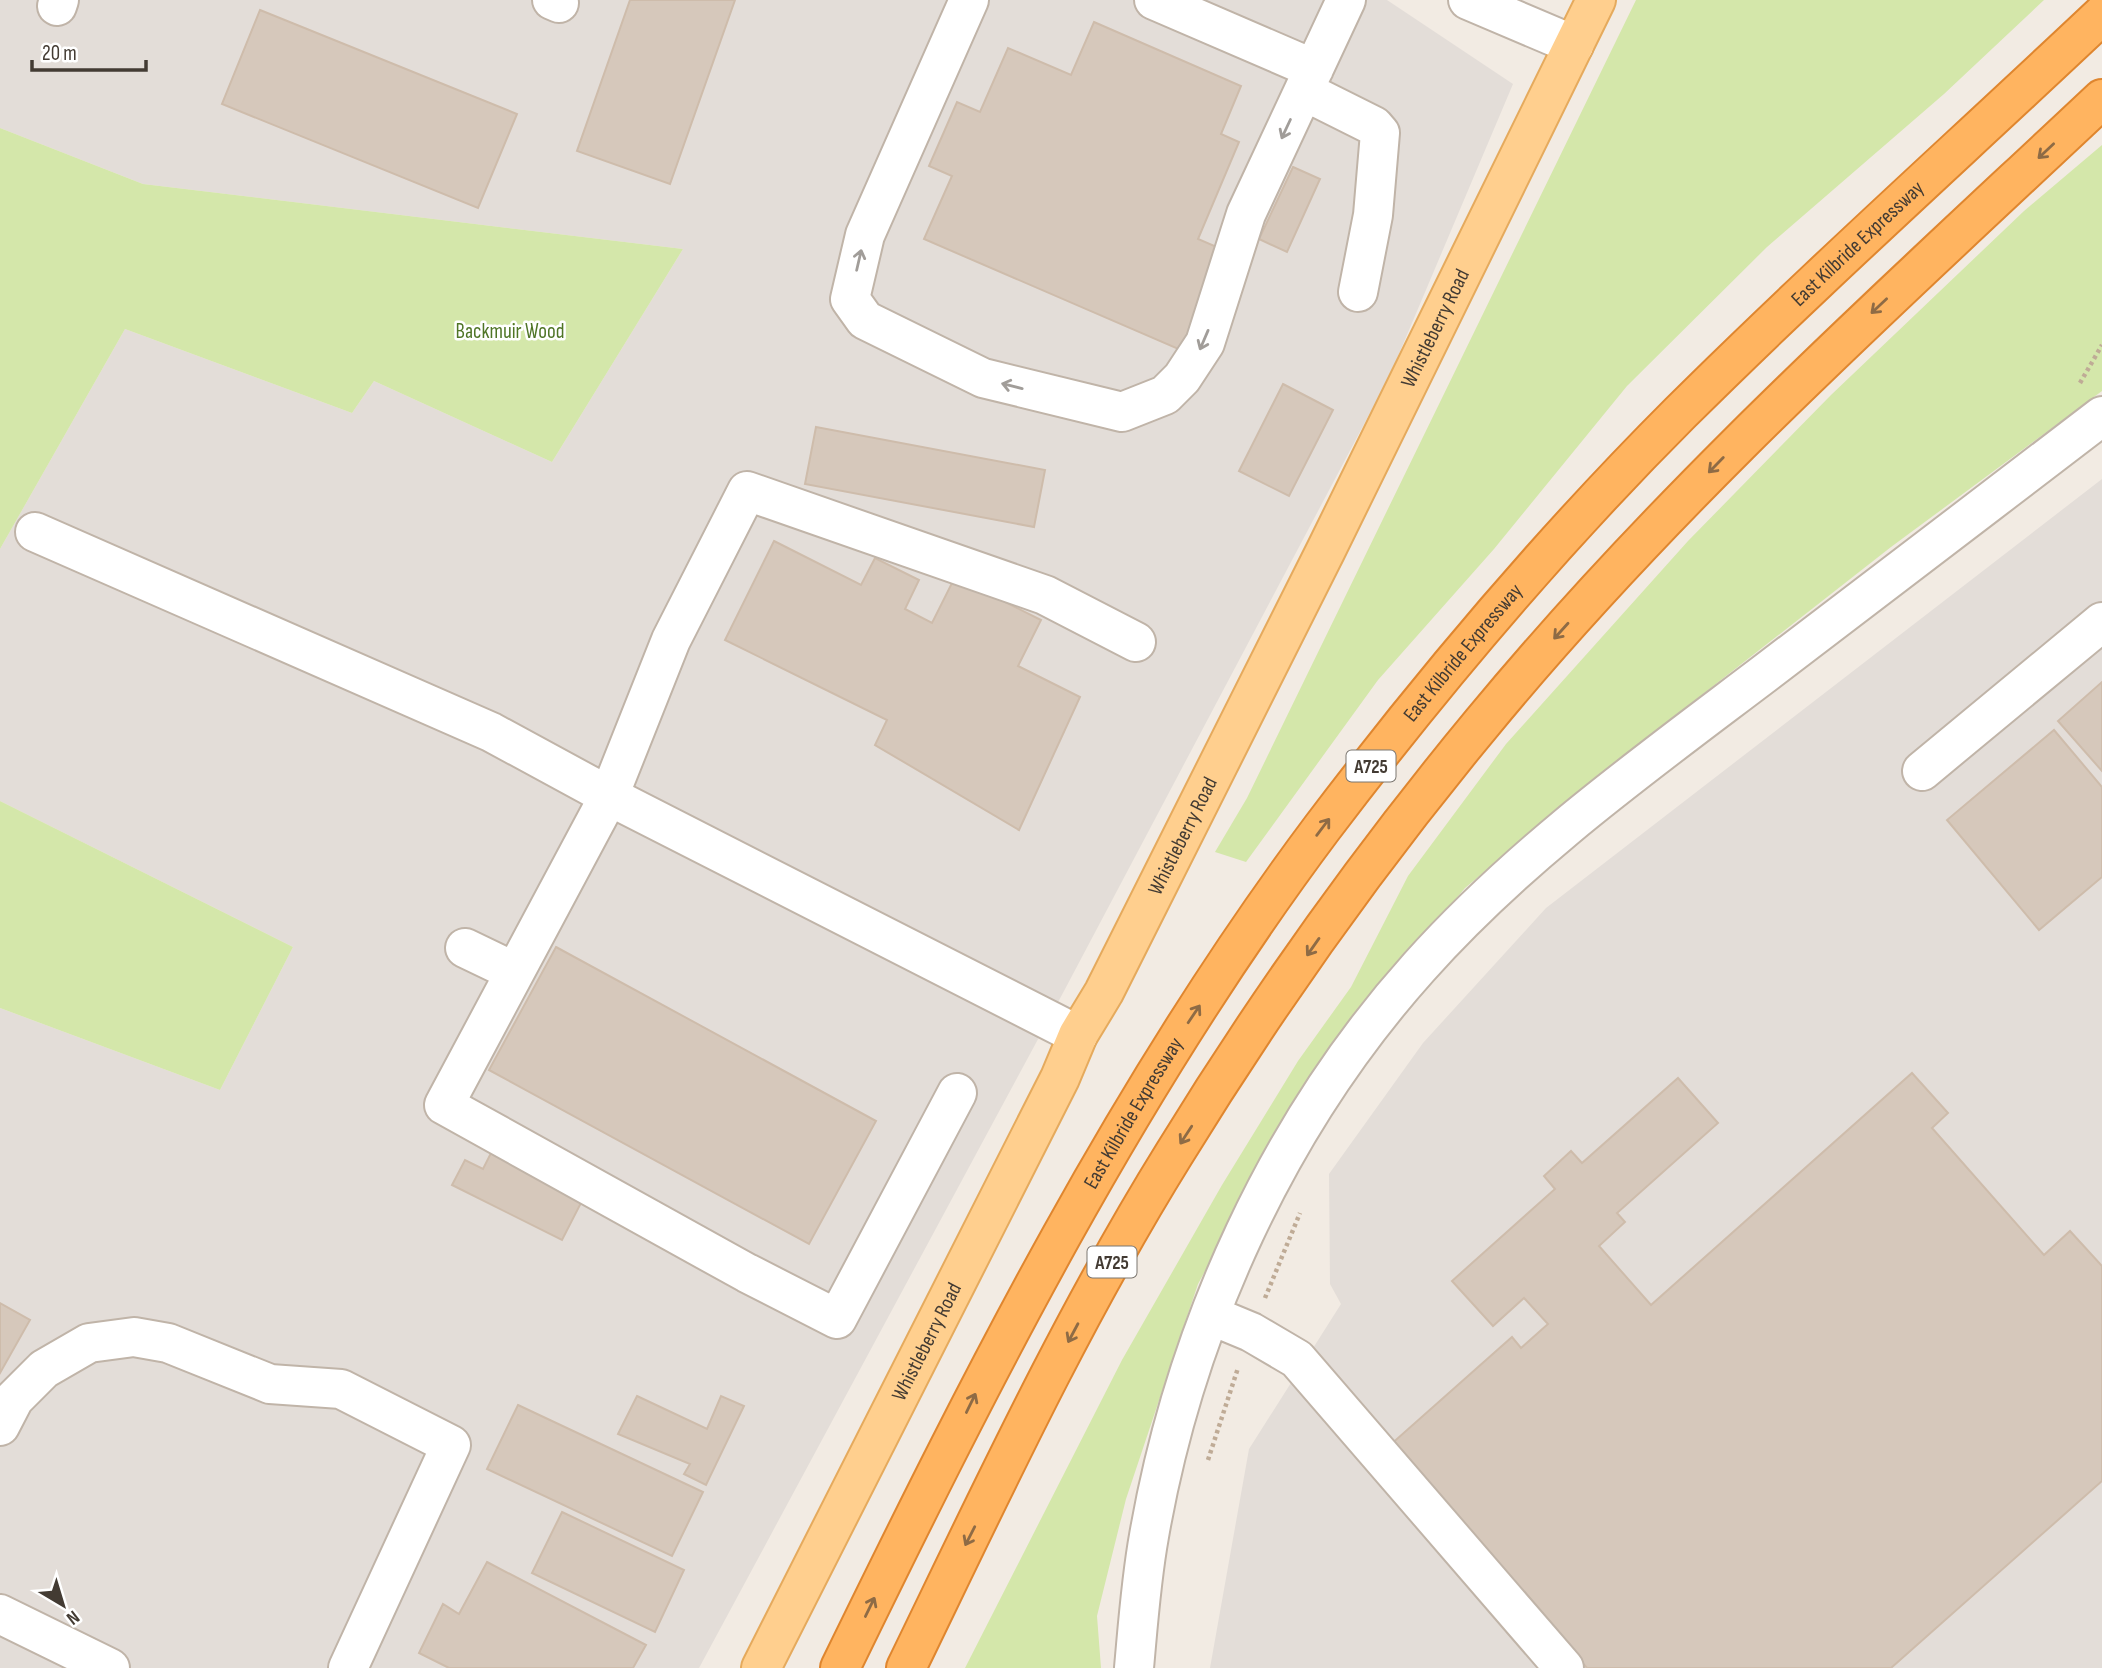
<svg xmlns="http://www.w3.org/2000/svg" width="2102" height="1668" font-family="'Sofia Sans Condensed',sans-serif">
<rect width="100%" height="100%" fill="#f2ebe3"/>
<path fill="#e3ddd8" d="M0,0h1387l126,84 -123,291 -326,616 -365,677h-699v-660l220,82 73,-143 -293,-146v-252l125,-220 227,84 22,-32 178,81 131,-213 -540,-65 -143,-56z
M2102,479v1189h-892l39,-219 92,-145 -11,-20 -1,-110 94,-131 123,-135z"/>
<path fill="#d4e7aa" d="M1636,0h408l-100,94 -177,153 -140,139 -133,163 -116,131 -132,182 -31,-10 32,-54z
M0,128l143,56 540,65 -131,213 -178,-81 -22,32 -227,-84 -125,220z
M2102,145v246l-211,156 -285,223 -141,118 -149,179 -118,217 -72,215 -29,117 4,52h-136l157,-308 100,-175 76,-124 53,-74 57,-111 98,-132 182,-203 143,-146 193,-184z
M0,801l293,146 -73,143 -220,-82z"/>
<path fill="#d6c8bb" stroke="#cebcab" stroke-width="2" d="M630,0h105l-65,184 -93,-33z
M260,10l257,104 -39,94 -256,-104z
M1094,22l147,64 -20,48 18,8 -41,97 28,12 -43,100 -259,-112 28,-63 -23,-10 28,-64 23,10 28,-64 63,27z
M1293,167l27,12 -33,73 -28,-13z
M1283,384l50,26 -44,86 -50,-25z
M816,427l229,43 -11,57 -229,-43z
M774,541l87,44 14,-27 44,22 -14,29 27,14 23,-46 86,43 -23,46 62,31 -61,133 -144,-85 12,-25 -162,-80z
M2102,682v89l-44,-50z
M2054,730l48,57v90l-63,53 -92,-110z
M556,947l320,174 -67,123 -320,-174z
M1912,1073l36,40 -16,15 112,127 26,-24 32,35v215l-211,187h-304l-198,-222 123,-109 9,11 27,-24 -24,-26 -31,28 -41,-45 103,-92 -11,-13 27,-25 11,12 96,-85 40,45 -101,90 8,9 -26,24 52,59z
M491,1153l92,46 -21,41 -110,-55 13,-25 18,9z
M0,1303l30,17 -30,53z
M637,1396l70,33 14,-33 23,10 -38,79 -22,-11 6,-10 -72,-30z
M518,1405l185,87 -31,64 -185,-87z
M562,1512l122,58 -29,62 -123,-59z
M487,1562l159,83 -13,23h-184l-30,-15 24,-49 16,10z"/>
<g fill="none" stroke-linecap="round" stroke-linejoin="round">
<g stroke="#c0b4a8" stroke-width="42">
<path id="minor" d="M552,0l7,3
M969,0l-104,235 -15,64 15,21 118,58 139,34 43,-17 17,-17 23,-35 41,-129 100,-214
M1154,0l160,69
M1468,0l106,45
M57,6l2,-6
M1304,91l70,35 6,7 -7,82 -15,77
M35,532l456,200 118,64 62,-156 76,-149 298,104 91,47
M1922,771l180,-149
M465,948l50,24
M957,1093l-120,226 -90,-46 -303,-168 165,-309 469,239
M1210,1315l41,17 46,27 267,309
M0,1426l14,-27 30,-30 45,-26 45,-6 34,6 102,41 71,5 110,56 -103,223
M0,1614l110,54
M1134,1668c4,-44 7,-88 15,-132 36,-207 129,-412 270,-569 100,-112 222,-200 341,-290 114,-86 228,-174 342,-261"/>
</g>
<g stroke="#e5aa5d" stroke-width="42">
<g id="major">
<path id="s1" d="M761,1668l299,-590 18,-43 26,-43 222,-442 270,-550"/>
</g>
</g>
<g stroke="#df862f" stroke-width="42">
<g id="highway">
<path id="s2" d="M840,1668c142,-291 287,-580 482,-840 110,-145 229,-286 358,-415 137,-136 281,-265 422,-398"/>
<path d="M906,1668c84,-173 166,-350 268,-514 92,-150 196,-296 308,-431 187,-227 406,-423 620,-624"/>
</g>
</g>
<path stroke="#bfab96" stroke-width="4.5" stroke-dasharray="3.5 3.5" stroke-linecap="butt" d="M2080,383l22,-38
M1265,1298l35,-85
M1208,1460l30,-92"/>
<use href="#minor" stroke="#fff" stroke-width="38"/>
<use href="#major" stroke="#ffcf8e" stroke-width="38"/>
<use href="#highway" stroke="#ffb460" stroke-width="38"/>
</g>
<defs><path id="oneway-shaft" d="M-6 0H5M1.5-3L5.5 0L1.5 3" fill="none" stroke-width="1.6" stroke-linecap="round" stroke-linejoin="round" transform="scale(1.75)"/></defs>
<g stroke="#a19d99">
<use href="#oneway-shaft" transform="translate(1286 129) rotate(115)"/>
<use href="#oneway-shaft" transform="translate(859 260) rotate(-77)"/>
<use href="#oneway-shaft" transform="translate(1204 340) rotate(113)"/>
<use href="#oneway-shaft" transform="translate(1012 386) rotate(-166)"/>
</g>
<g stroke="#8e6b45">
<use href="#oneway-shaft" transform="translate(2046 151) rotate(137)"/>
<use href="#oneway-shaft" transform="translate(1879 306) rotate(137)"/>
<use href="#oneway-shaft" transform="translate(1716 465) rotate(134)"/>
<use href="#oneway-shaft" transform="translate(1561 631) rotate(132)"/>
<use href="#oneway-shaft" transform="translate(1323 827) rotate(-53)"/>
<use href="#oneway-shaft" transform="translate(1313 947) rotate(125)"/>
<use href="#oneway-shaft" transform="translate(1194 1014) rotate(-56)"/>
<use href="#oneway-shaft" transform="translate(1186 1135) rotate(123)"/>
<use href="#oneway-shaft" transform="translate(1073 1333) rotate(118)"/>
<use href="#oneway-shaft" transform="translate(971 1403) rotate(-64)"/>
<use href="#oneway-shaft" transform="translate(970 1536) rotate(117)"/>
<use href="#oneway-shaft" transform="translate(870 1607) rotate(-64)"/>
</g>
<g text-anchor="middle" stroke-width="5" stroke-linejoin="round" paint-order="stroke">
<g fill="#fff" stroke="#7b7670" stroke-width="2">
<rect x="1346.5" y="750.5" width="49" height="31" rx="5"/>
<rect x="1087.5" y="1246.5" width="49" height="31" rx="5"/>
</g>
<g font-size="19" font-weight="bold" fill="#433b33">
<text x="1371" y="773">A725</text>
<text x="1112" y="1269">A725</text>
</g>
<g font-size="21" fill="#433b33" stroke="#fff">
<text dy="7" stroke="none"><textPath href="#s2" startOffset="1764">East Kilbride Expressway</textPath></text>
<text dy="7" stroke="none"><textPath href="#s1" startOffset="1500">Whistleberry Road</textPath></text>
<text dy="7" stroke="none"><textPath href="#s2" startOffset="1195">East Kilbride Expressway</textPath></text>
<text dy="7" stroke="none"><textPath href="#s1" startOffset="933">Whistleberry Road</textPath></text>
<text dy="7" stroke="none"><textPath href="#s2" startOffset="628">East Kilbride Expressway</textPath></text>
<text dy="7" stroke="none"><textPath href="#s1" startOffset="366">Whistleberry Road</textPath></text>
</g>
<g font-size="21" fill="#4f7526" stroke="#fff">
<text x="510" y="338">Backmuir Wood</text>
</g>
</g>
<g transform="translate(63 1605) rotate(142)" stroke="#ffffff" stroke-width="5" paint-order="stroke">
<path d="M0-5L12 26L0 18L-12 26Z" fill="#433b33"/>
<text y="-10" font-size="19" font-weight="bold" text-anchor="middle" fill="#433b33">N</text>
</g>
<path d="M32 60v10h114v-10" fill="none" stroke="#433b33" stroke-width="3.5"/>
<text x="42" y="60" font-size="21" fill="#433b33" stroke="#ffffff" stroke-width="5" paint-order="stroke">20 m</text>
</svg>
